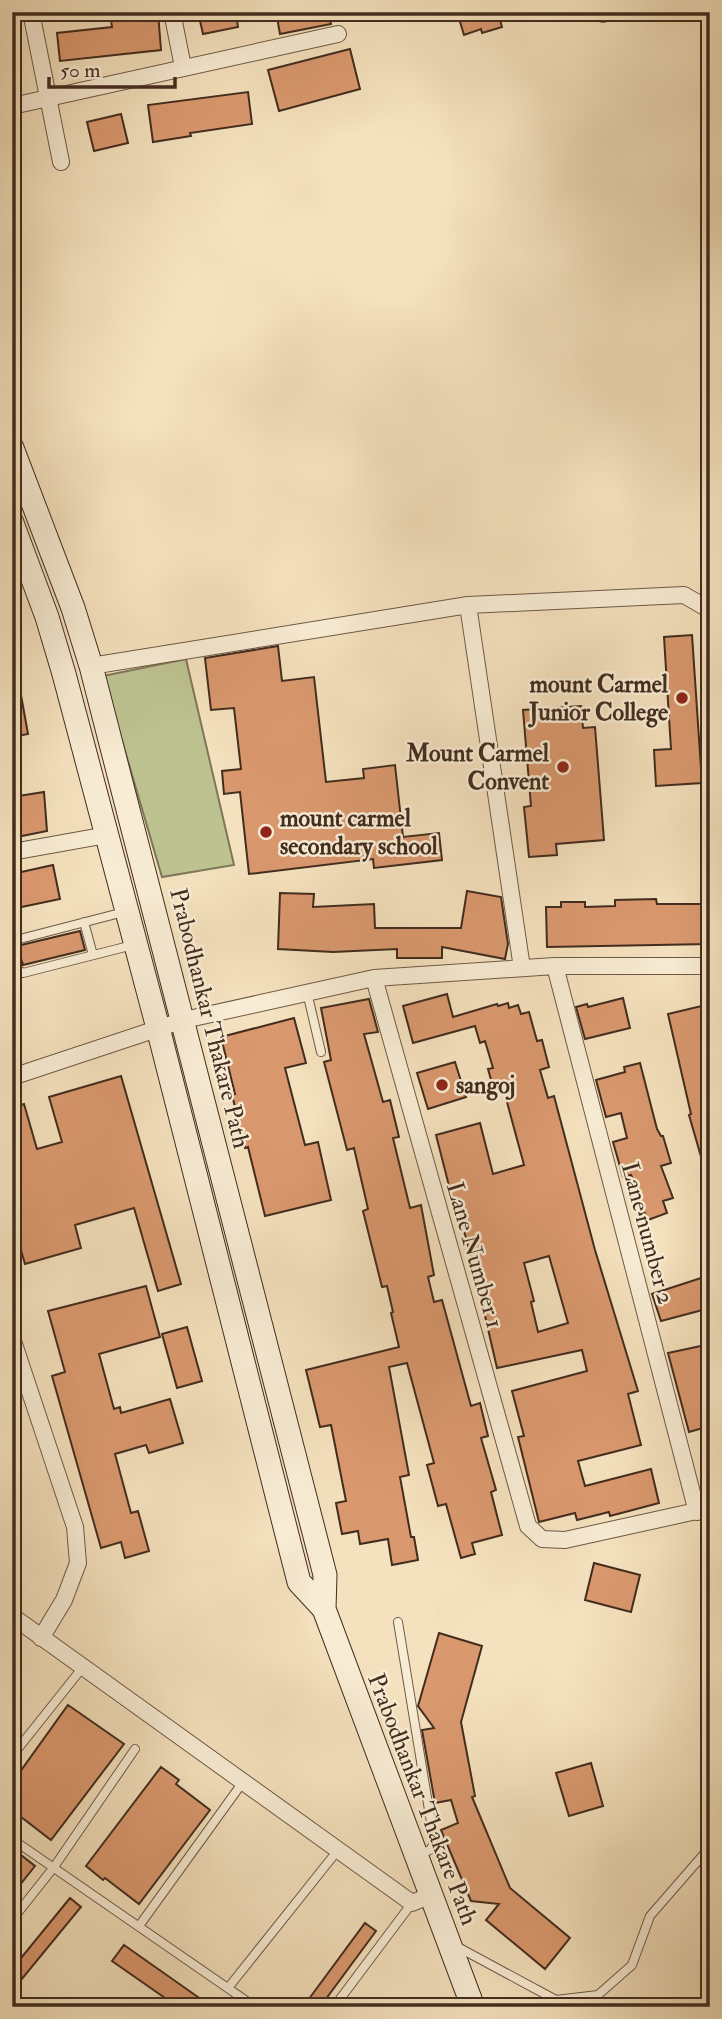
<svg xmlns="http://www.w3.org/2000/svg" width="722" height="2019" font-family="'IM FELL Double Pica',serif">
<rect width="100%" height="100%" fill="#f4e1bd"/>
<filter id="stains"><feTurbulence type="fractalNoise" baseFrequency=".00286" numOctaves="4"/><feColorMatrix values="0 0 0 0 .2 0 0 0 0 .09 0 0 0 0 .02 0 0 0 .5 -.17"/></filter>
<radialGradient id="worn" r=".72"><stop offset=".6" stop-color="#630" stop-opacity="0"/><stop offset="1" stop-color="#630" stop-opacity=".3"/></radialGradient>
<path fill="#bcc290" stroke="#7f7758" stroke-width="2" d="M186,659l48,206 -72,12 -59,-201z"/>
<path fill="#da986e" stroke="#422c1f" stroke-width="2" fill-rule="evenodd" d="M114,12h44l3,38 -101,11 -3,-28 55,-6 -1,-7h4z
M198,12h38l2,15 -35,7z
M276,12h52l3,12 -51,10z
M457,12h41l4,15 -20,6 -1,-4 -17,6z
M350,49l10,40 -81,22 -11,-41z
M248,92l4,32 -62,9 1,3 -38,6 -5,-37z
M121,114l7,29 -34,8 -7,-29z
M692,635l10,148 -46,3 -2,-36 17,-1 -7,-112z
M278,646l4,35 32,-4 12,105 38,-4 -1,-9 32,-4 8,72 36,-4 3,27 -68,8 -1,-9 -124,15 -9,-82 -16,2 -2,-23 19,-2 -7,-61 -23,2 -6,-52z
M19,684l9,50 -16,3v-52z
M581,706l2,22 12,-1 9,113 -48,4 1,11 -28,2 -5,-50 7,-1 -8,-96z
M44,792l3,39 -35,7v-41z
M53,865l7,34 -48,10v-35z
M467,891l34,6 7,47 -3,15 -63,-12v11h-45v-9l-64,3 -55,-3 2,-56 34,1 -1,13 61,-3 1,24h86z
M656,899l1,5h53v40l-163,3 -1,-40h15v-5h24v5l30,-1v-6z
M80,931l5,19 -62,15 -6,-19z
M447,994l6,23 44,-13 1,2 10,-3 1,5 9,-3 3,9 8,-2 8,29 5,-1 7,27 -9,3 8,28 6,-2 41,154 43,141 -10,3 13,51 -63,16 7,25 66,-17 8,34 -49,13 -1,-4 -32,8 -2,-7 -36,9 -21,-85 6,-1 -12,-45 75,-20 -5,-21 -85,18 -23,-100 -13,-48 -3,1 -22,-86 44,-12 13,51 31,-9 -20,-74 -9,3 -7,-25 5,-1 -8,-27 -5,2 -5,-17 -62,17 -10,-37zM549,1256l19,67 -30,9 -7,-30 3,-1 -10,-38z
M623,998l7,30 -45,11 -9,-32 11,-3 1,3z
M369,999l9,33 -14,2 19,68 7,-2 9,37 -6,1 17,70 11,-3 13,70 -6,2 6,25 8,-2 29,106 9,-3 8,33 -7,2 15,52 -5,2 11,43 -30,8 3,11 -14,4 -15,-54 -8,2 -11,-41 7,-2 -27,-100 -18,4 20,108 -9,2 11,60h3l4,23 -26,5 -4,-26 -28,5 -2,-13 -16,3 -6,-31 10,-2 -15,-76 -11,2 -14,-57 93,-23 -8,-34 2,-1 -6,-26 -5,1 -19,-76 5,-2 -14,-61 -7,2 -23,-88 7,-2 -10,-52z
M710,1004v170h-4l-17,-59 2,-1 -23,-100z
M294,1018l12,45 -21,5 20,77 13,-3 13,58 -66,16 -17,-69 -3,1 -13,-53 3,-1 -14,-57z
M455,1062l11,35 -38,12 -11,-36z
M640,1063l17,66 4,7h2l8,27 -10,3 12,32 -10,3 4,12 -19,7 -3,-7 -5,2 -5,-15 5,-3 -9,-22 -8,2 -10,-35 14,-4 -6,-25 -15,4 -10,-37 29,-8 -1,-5z
M121,1076l60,208 -23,7 -24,-83 -59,17 6,23 -56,16 -13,-45v-111l12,-4 13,45 25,-7 -13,-45z
M701,1278l9,30 -49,13 -9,-27z
M146,1286l14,51 -61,17 15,55 6,-2 1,6 49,-14 13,44 -34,10 -3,-8 -31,9 16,59 7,-2 11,40 -24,7 -4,-16 -20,6 -49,-172 13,-4 -17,-61z
M187,1327l15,54 -25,7 -15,-54z
M710,1344v82l-21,6 -21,-79z
M594,1563l46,12 -9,37 -46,-12z
M439,1633l43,13 -21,76 14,74 -3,1 38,91 60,50 -25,31 -59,-49 13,-16 -28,-3 -30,-71 17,-7 -7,-23 -16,3 -13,-73 12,-2 -16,-22z
M68,1705l56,39 -73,96 -39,-30v-27z
M591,1763l12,43 -34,10 -13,-43z
M161,1767l18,13 -3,4 34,26 -71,94 -34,-26 -2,2 -17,-14z
M21,1855l14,11 -23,29v-28z
M70,1898l11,9 -69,84v-22z
M365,1923l11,8 -56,76h-17z
M124,1945l88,62h-34l-66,-46z"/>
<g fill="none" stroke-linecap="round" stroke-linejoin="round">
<g stroke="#6e5946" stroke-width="10">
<path id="lane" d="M603,14l14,-2
M84,922l9,33
M12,941l112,-29
M12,950l5,19 6,4 110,-28
M307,992l14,60
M398,1622l35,212 1,10 -4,6 -12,5
M12,1756l71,-89
M12,1839l243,168
M12,1920l42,-53 81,-118
M139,1926l104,-144
M454,1945l102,55 42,-5 34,-30 18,-49 60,-69
M228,1988l110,-138
M334,2007l78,-104"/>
</g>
<g stroke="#6e5946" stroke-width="18">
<path id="street" d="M31,12l30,150
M172,12l11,55
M598,12l5,2
M12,106l326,-72
M468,605l54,363
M91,666l377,-61 216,-10 26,15
M12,852l95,-17
M555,966l142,546
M374,978l154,548 14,13 23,1 145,-32
M12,1077l172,-57 190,-42 181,-12h155
M12,1338l63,189 3,36 -14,37 -23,38
M12,1616l400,287 19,-8"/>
</g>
<g stroke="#422c1f" stroke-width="25">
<path id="secondary" d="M12,448l61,160 18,58 234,909 -1,34
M12,523l35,94 17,57 94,354 141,554 25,27 149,398"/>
</g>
<use href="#lane" stroke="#f8ecd4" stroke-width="8"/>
<use href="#street" stroke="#f8ecd4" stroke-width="16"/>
<use href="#secondary" stroke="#f8ecd4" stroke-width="23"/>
</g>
<g fill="#8f2418" stroke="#f8ecd4" stroke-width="2.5">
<circle cx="682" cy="698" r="7"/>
<circle cx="563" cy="767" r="7"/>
<circle cx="266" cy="832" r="7"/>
<circle cx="442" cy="1085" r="7"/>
</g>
<g text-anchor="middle" stroke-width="5" stroke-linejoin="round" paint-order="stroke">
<g font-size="24" font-weight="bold" fill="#422c1f" stroke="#f8ecd4" text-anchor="end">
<text x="668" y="692">mount Carmel<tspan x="668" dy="28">Junior College</tspan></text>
<text x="549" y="761">Mount Carmel<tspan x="549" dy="28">Convent</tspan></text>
<text x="280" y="826" text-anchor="start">mount carmel<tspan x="280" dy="28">secondary school</tspan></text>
<text x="456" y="1093" text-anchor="start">sangoj</text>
</g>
<g font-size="24" fill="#422c1f" stroke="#f8ecd4">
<text transform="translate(210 1018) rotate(76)" y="8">Prabodhankar Thakare Path</text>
<text transform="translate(648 1233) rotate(75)" y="8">Lane number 2</text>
<text transform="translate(475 1255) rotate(74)" y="8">Lane Number 1</text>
<text transform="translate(423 1799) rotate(69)" y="8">Prabodhankar Thakare Path</text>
</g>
</g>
<rect width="722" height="2019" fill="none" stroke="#f4e1bd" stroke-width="42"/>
<rect x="14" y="14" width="694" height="1991" fill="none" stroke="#422c1f" stroke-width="3.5"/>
<rect x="21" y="21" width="680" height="1977" fill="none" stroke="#422c1f" stroke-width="2"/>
<path d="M49 77v10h126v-10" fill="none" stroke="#422c1f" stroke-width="3.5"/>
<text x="60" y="77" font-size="21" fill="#422c1f" stroke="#f8ecd4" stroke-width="5" paint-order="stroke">50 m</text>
<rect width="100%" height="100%" filter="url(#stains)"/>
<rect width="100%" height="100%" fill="url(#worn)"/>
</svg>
